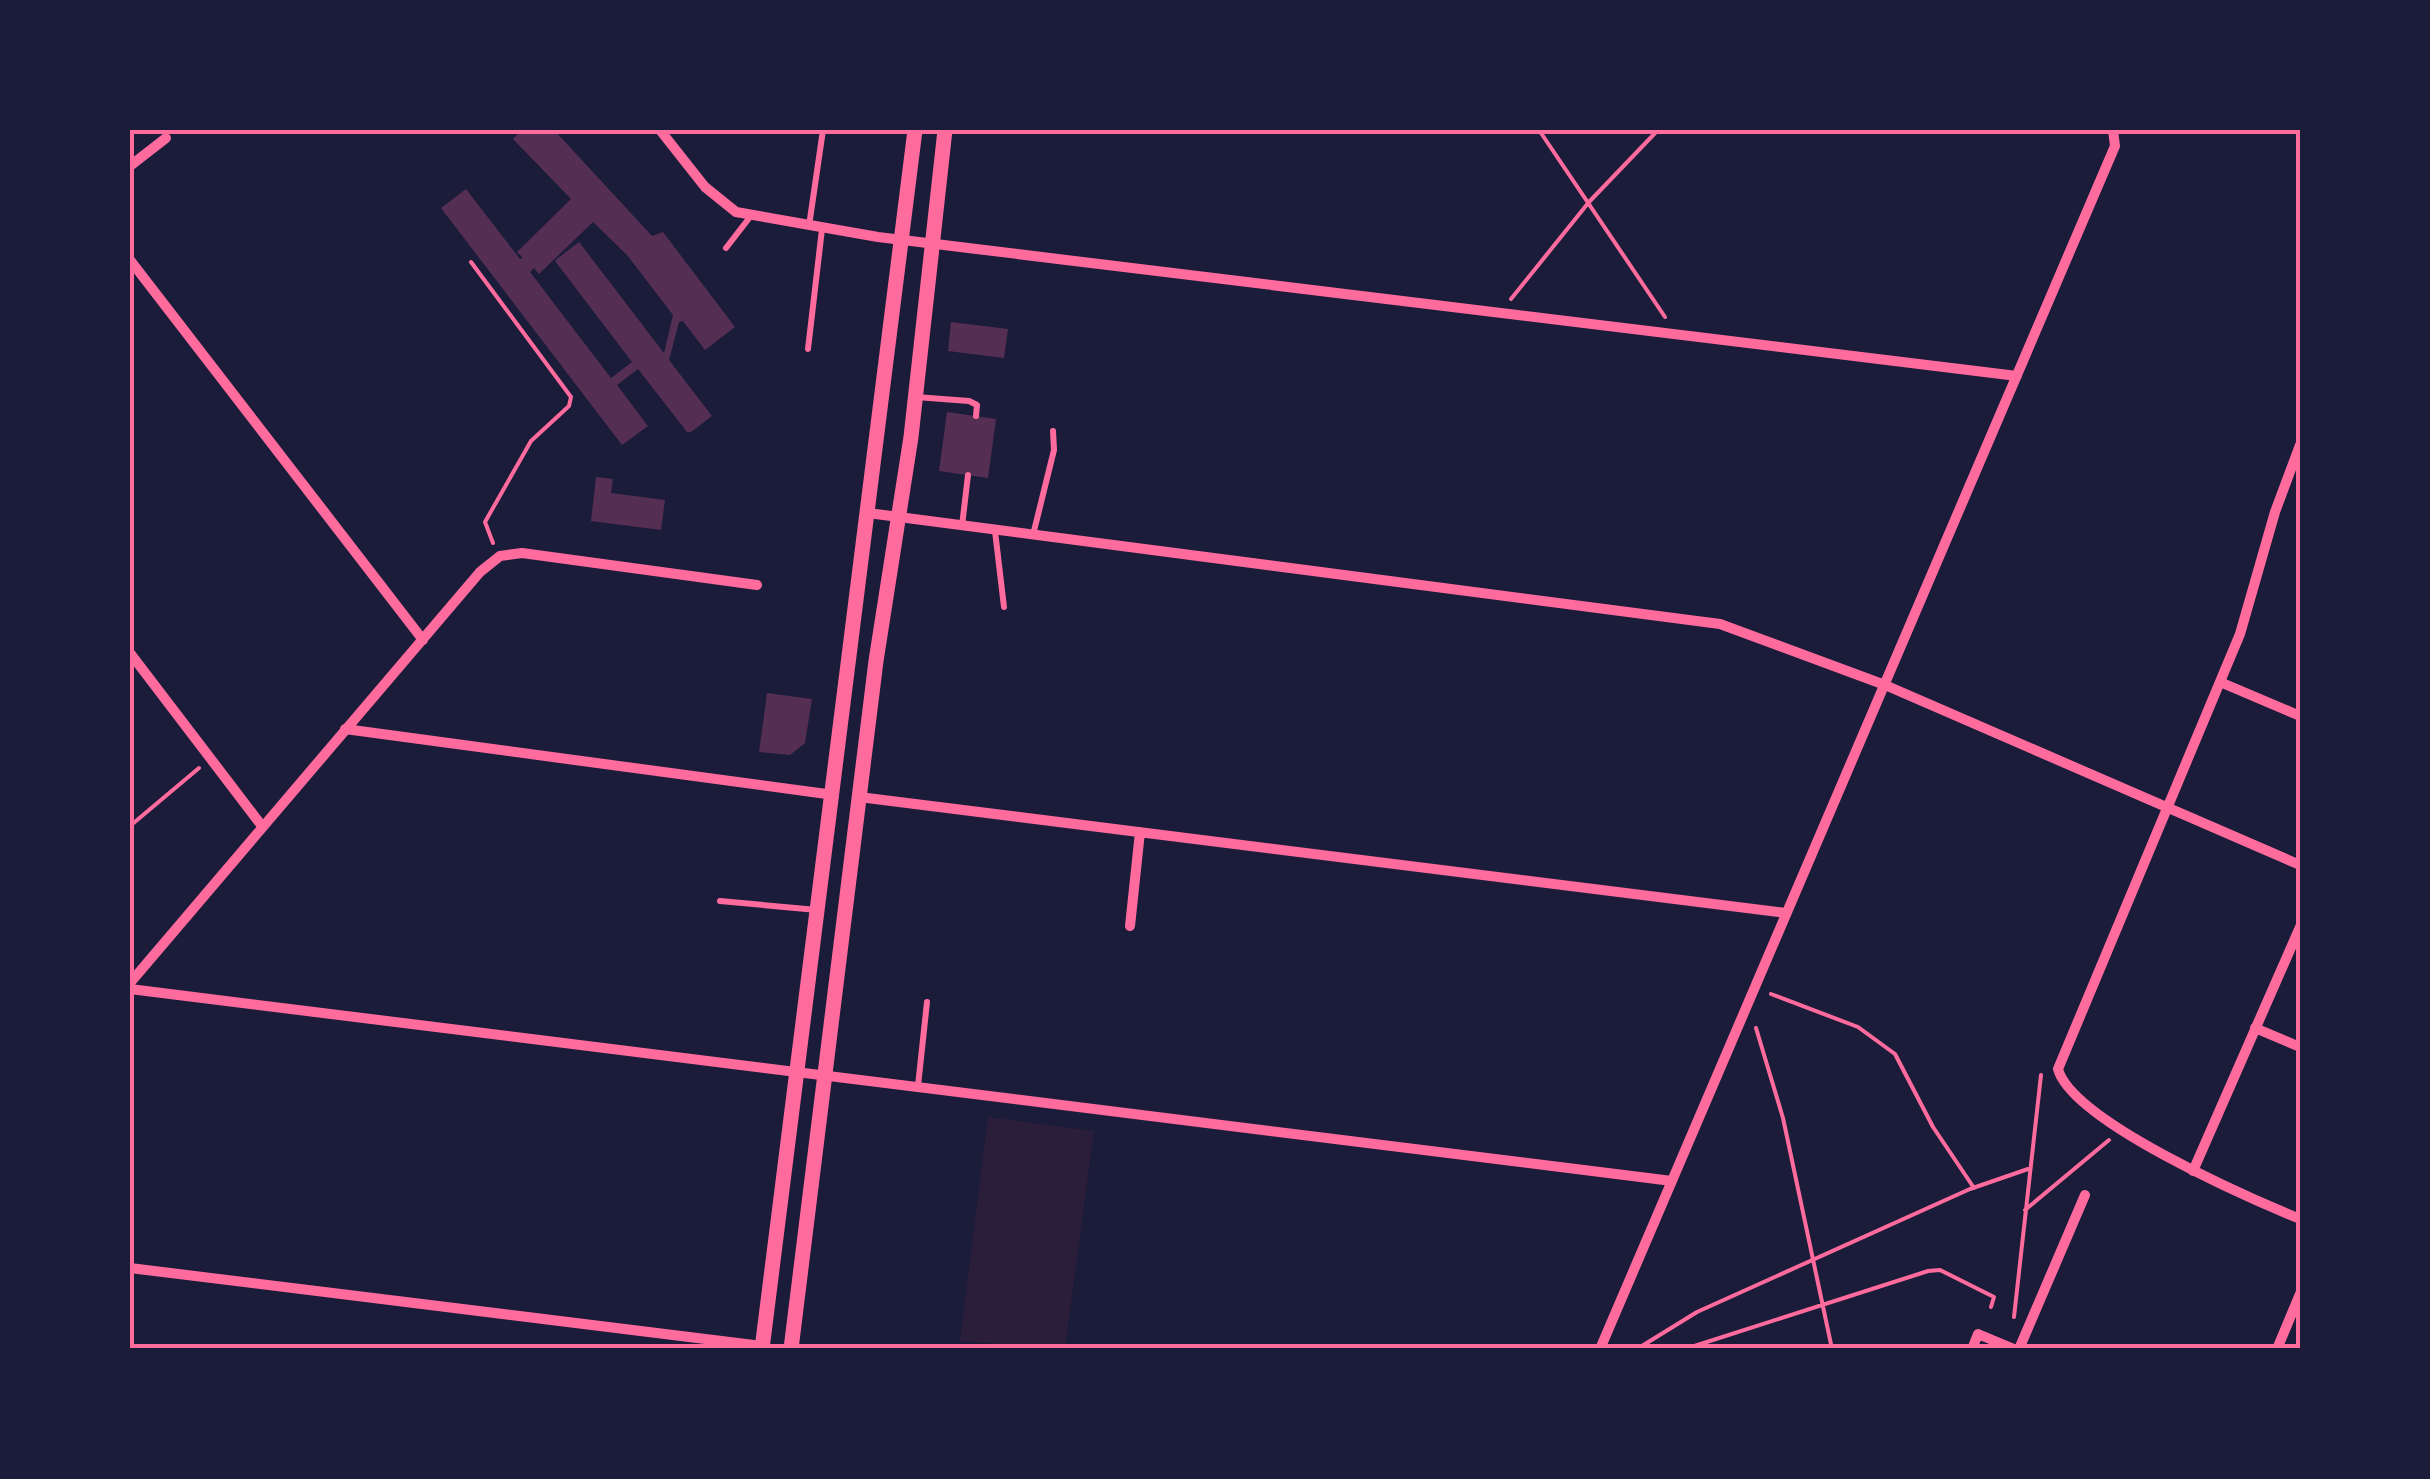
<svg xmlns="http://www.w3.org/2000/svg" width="2430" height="1479" font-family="Inter,sans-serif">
<rect width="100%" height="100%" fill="#1b1b3a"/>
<path fill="#2a1e3b" d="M988,1117l106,14 -29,218 -105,-8z"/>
<path fill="#542f53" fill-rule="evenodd" d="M521,130h33l98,106 11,-4 72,95 -30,23 -22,-29 -4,1 -10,38 43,56 -21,16h-4l-49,-63 -21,16 31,41 -26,19 -181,-237 25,-19 54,70 3,-1 -6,-6 54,-53 -58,-60zM593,222l34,33 46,60 -9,38 -85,-111 -21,16 -3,3 77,101 -21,16 -81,-106 4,-4 5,6z
M951,322l57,7 -4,29 -56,-7z
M947,412l49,7 -8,59 -49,-7z
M596,477l17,2 -2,14 54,7 -4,30 -70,-9z
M767,693l45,6 -7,44 -15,12 -31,-3z"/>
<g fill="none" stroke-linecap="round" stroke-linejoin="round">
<path stroke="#ff6b9d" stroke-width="4" d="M1539,130l126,187
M471,262l100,135 -2,9 -38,35 -46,81 8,21
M1511,299l78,-97 69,-72
M130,826l69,-58
M1771,994l87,33 37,27 38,73 41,61
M1756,1028l27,90 49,231
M2025,1210l84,-70
M2014,1317l27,-242
M1637,1349l60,-37 273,-123 58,-20
M1685,1349l243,-78 12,-1 54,27 -3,10"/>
<path stroke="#ff6b9d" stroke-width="6" d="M809,226l14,-96
M726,248l24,-31
M808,349l14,-120
M916,397l53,4 8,4 -1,11
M962,526l6,-51
M995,531l9,76
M1033,535l21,-85 -1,-19
M720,901l97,9
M918,1086l9,-84"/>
<path stroke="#ff6b9d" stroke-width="10" d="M660,130l45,57 31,25 142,25 1139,139
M130,166l36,-28
M130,260l293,380
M2300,445l-25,67 -35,122 -182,435c14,52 191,129 242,150
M868,513l852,111 165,61 415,180
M130,653l132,173
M2220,682l80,34
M345,729l489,66
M859,797l927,116
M1130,926l10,-94
M130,983l350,-411 20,-16 22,-3 235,32
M130,989l1542,192
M2255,1028l45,19
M2193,1171l107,-244
M130,1268l632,78
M1600,1349l515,-1203 -2,-16
M1972,1349l6,-15 36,15
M2019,1349l66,-154
M2277,1349l23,-55"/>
<path stroke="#ff6b9d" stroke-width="15" d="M762,1349l153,-1219
M791,1349l85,-688 35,-224 34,-307"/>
</g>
<rect width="2430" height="1479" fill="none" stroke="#1b1b3a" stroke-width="265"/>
<rect x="132" y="132" width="2166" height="1214" fill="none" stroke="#ff6b9d" stroke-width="4"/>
</svg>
